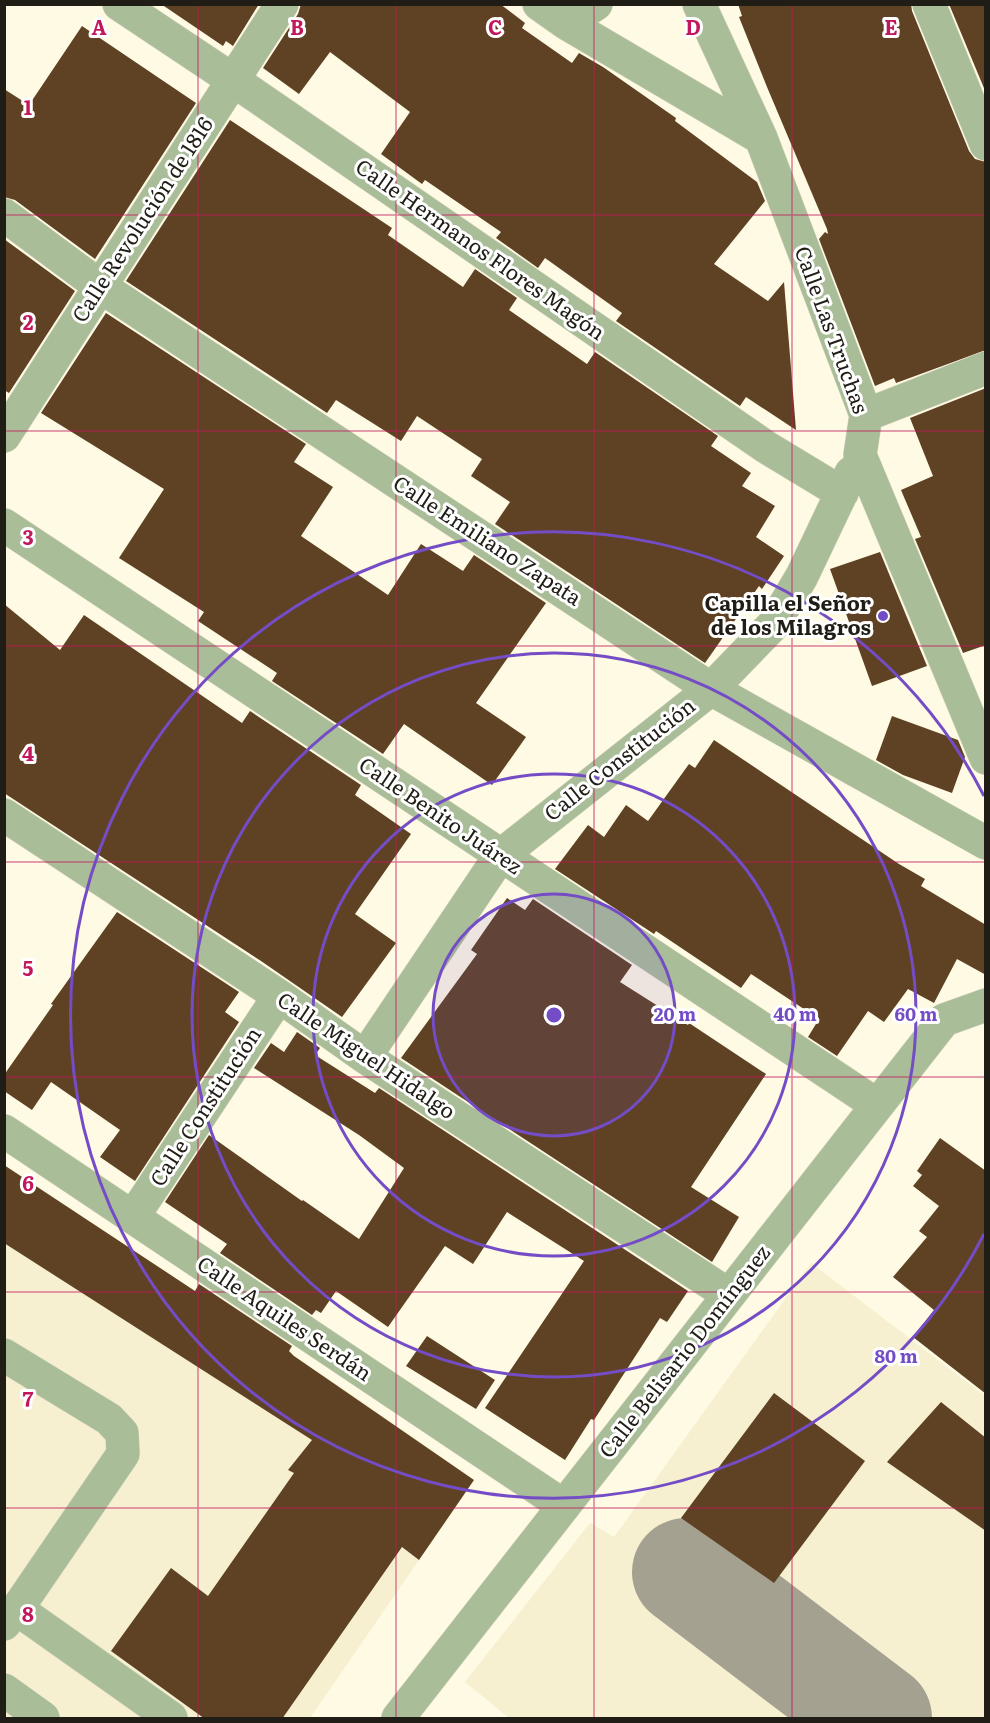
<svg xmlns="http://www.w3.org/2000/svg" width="990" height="1723" font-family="Literata,serif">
<rect width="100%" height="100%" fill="#fefae3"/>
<path fill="#f6f0d1" d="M4,1165l341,225 129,90 -164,238h-305z
M811,1263l174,133v322h-476l-44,-36 125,-159 24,14z"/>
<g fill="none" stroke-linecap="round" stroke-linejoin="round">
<path stroke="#a4a190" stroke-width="108" d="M686,1572l192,146"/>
</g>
<path fill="#5f4224" d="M161,4h98l-26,42 -7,-5 -3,5z
M301,4h199l25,19 -3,5 50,35 7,-10 24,14 73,51 -1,3 82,61 8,19 -51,63 54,37 16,-19 12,148 -50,-33 -6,9 -124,-85 6,-8 -77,-55 -7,10 -42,-30 5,-6 -76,-52 -3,4 -41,-30 29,-42 -80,-60 -31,42 -36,-26 35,-54z
M738,4h173l1,7 57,140 6,8 11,3v188l-90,33 -2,-5 -19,8 -56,-147 6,-7 3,2 -1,-5 -60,-142 -28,-70 3,-1z
M949,4h37v89z
M82,26l114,77 -101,156 -80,-59 -11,-3v-108l25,16z
M230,120l162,108 -4,7 75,52 12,-18 42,29 -8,12 78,54 8,-12 123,84 -7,10 40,27 -9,13 33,20 -19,31 28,19 -22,33 -3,-3 -54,77 -210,-139 15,-22 -39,-26 11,-17 -65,-43 -16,25 -65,-41 -9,13 -201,-132z
M4,239l71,52 -66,102 -5,-3z
M106,313l200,131 -12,18 39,25 -32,49 87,59 33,-51 42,27 11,-16 72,48 -70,100 50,34 -34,48 -88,-61 -21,30 -111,-73 5,-8 -79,-52 6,-9 -85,-54 45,-69 -123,-76z
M986,388v257l-23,8 -48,-114 6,-2 -20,-47 32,-14 -23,-58z
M880,552l47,114 -55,20 -42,-117z
M4,604l56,46 24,-35 158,108 8,-12 111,74 -6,10 56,39 -56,80 41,29 -54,74 -81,-56 -257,-168z
M892,716l66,24 7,17 -13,36 -49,-18 -27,-15z
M714,740l185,124 26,15 -4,7 65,39v50l-29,-16 -23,44 -26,-14 -24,33 -16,-11 -31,45 -29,-19 11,-18 -68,-45 -10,14 -85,-57 -2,3 -99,-65 33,-44 16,12 22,-32 22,16 41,-57 6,4z
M507,898l18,12 8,-11 99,66 -12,17 68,43 1,-2 77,51 -75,113 48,30 -27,45 -311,-204 76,-104 -6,-4z
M117,912l122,80 -14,20 14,10 -104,159 -35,-24 20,-27 -69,-48 -19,28 -28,-19v-16l49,-70 -2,-1z
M297,1032l23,16 -5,7 60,38 4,-5 309,203 -21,31 -7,-4 -66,102 -3,-1 -26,41 -80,-52 99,-147 -77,-49 -34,52 -28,-18 -57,81 -52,-36 -15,22 -5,-3 -4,5 -92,-62 7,-9 -62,-42 44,-67 93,66 1,-1 56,39 45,-71 -45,-33 -105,-67 17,-25 13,9z
M940,1138l46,33v223l-73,-57 21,-27 -41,-33 34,-40 -8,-6 20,-25 -26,-20 9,-11 -5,-4z
M4,1165l191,126 4,-7 93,62 -3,5 5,5 180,124 -55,80 -17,-13 -120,172h-77l-94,-68 60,-83 37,28 86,-123 -6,-3 24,-30 -308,-197z
M427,1336l68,44 -19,29 -70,-43z
M774,1393l91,68 -91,122 -93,-65z
M941,1402l45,36v93l-99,-69z"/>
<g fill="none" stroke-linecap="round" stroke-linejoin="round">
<g stroke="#dad7c2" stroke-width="34">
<path id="minor" d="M119,4l114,76 533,367 76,46
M539,4l27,19 195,115
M699,4l62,134 105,277 -6,40 126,303
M929,4l57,140
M566,23l30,-19
M4,215l97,72 610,402 275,154
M866,415l120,-47
M4,436l278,-432
M4,525l873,580
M4,815l275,181 86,61 364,238
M365,1057l135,-201 211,-167 62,-64 29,-49 49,-103
M4,1131l560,375
M133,1217l146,-221
M4,1355l105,64 13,14 1,21 -106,155 -13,15
M17,1609l154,109
M4,1690l39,28
M398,1718l546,-698 42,-15"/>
</g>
<use href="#minor" stroke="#aabd99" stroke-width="33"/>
</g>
<path fill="none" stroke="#c2185b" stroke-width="1.5" stroke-opacity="0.55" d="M198,4v1714M396,4v1714M594,4v1714M792,4v1714M4,215h982M4,431h982M4,646h982M4,862h982M4,1077h982M4,1292h982M4,1508h982"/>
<circle cx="554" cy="1015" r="121" fill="#744dc6" fill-opacity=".12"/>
<g fill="none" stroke="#744dc6" stroke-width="3">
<circle cx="554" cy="1015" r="121"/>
<circle cx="554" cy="1015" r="241"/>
<circle cx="554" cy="1015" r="362"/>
<path d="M984 1234A483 483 0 1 1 984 796"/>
</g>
<circle fill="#744dc6" stroke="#fff" stroke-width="2" cx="883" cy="616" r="6"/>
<g text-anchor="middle" stroke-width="6" stroke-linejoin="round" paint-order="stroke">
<g font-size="21" fill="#1f1d15" stroke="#fff">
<text transform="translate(143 220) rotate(-57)" y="7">Calle Revolución de 1816</text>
<text transform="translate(480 250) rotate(35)" y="7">Calle Hermanos Flores Magón</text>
<text transform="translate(831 330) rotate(70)" y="7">Calle Las Truchas</text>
<text transform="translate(487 541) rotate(33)" y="7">Calle Emiliano Zapata</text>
<text transform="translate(620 760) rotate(-38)" y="7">Calle Constitución</text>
<text transform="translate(440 816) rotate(34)" y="7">Calle Benito Juárez</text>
<text transform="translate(366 1056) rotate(34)" y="7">Calle Miguel Hidalgo</text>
<text transform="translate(206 1107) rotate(-57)" y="7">Calle Constitución</text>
<text transform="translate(284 1319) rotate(34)" y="7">Calle Aquiles Serdán</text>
<text transform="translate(685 1352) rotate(-52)" y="7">Calle Belisario Domínguez</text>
</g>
<g font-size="21" font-weight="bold" fill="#1f1d15" stroke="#fff" text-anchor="end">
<text x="871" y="611">Capilla el Señor<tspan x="871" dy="24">de los Milagros</tspan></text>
</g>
</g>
<g font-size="20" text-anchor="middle" font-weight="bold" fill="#c2185b" stroke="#fff" stroke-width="6" stroke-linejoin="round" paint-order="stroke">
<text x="99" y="35">A</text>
<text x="297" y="35">B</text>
<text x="495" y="35">C</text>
<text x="693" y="35">D</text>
<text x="891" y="35">E</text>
<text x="28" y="115">1</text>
<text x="28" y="330">2</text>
<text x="28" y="545">3</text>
<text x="28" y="761">4</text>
<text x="28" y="976">5</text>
<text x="28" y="1191">6</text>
<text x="28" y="1407">7</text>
<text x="28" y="1622">8</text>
</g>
<circle cx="554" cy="1015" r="9" fill="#744dc6" stroke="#fff" stroke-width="3"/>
<g font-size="18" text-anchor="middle" font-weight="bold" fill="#744dc6" stroke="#fff" stroke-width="6" stroke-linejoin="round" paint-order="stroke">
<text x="675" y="1021">20 m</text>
<text x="795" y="1021">40 m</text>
<text x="916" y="1021">60 m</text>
<text x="896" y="1363">80 m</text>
</g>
<rect width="990" height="1723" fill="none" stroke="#1f1d15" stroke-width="12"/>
</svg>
